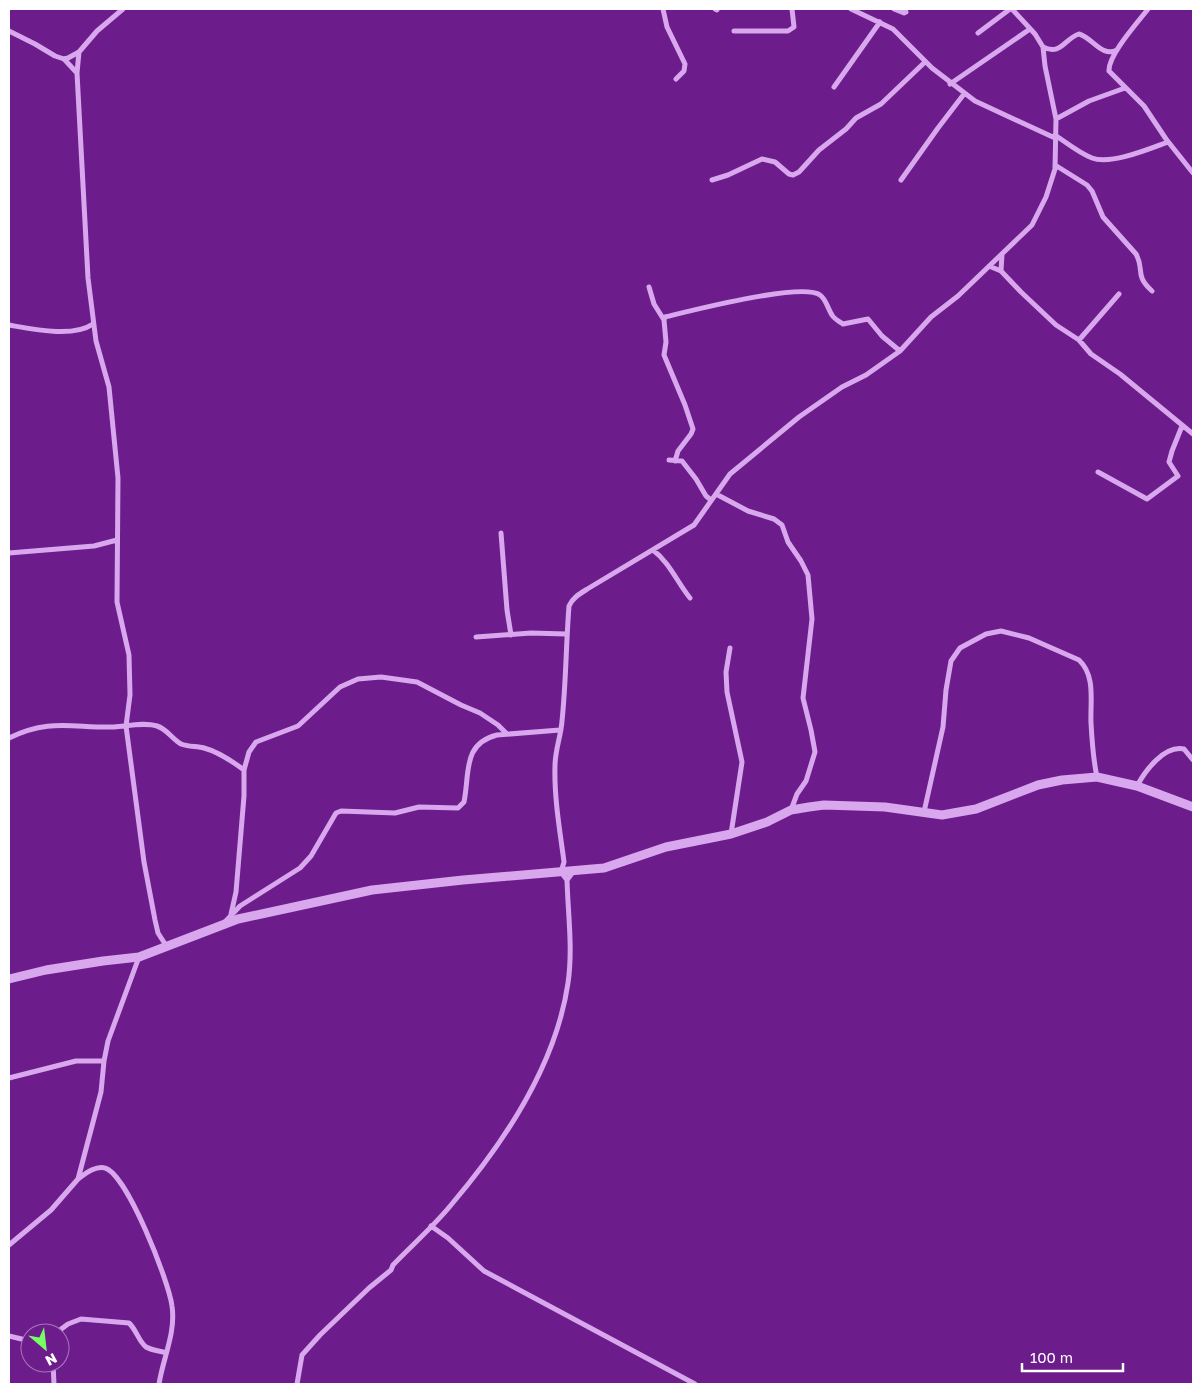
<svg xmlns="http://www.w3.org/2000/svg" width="1202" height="1393" font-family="'Golos Text',sans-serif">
<rect width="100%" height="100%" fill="#6c1c8b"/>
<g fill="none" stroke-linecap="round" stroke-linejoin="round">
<path stroke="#d8a7ed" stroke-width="5" d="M663,9l4,18 18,37 -1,7 -8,8
M715,9l2,1
M851,9l42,20 39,39 43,33 80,37
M894,9l10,4 2,-1 -1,-3
M1148,9c-10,13 -40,46 -39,62l35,35 22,33 27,34
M9,31l26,13 20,12 9,3 4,-1 11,-6 18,-21 26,-22
M734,31h54l6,-4 -2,-18
M978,33l32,-24
M1043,47c18,9 21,-8 36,-13 14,4 23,24 38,16
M79,52l-2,21 11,205 8,63 13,46 9,91 -1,124 12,53 1,40 -4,31 18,136 11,58 3,13 9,14
M64,59l13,14
M950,84l80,-55
M834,87l46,-65
M1056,119l33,-18 36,-13
M1055,135c12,8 24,18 37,23 19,7 57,-9 76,-16
M1055,165l32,20 5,6 11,26 33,37c9,16 -2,21 16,37
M712,180l16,-5 34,-16 13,3 14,12 4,1 6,-3 20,-22 27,-21 10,-11 25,-14 44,-42
M901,180l37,-52 26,-34
M989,266l12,5 20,21 35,33 23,15 12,14 29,20 73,60
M1001,271l1,-17
M649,287l5,17 10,16
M9,325c23,4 64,13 84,-1
M1079,340l40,-46
M669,460l13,1 14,18 10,17 5,4
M675,461l3,-10 13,-17 2,-5 -8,-24 -21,-50 2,-13 -2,-22 1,-3c25,-6 137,-35 155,-22 6,4 8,14 12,20 2,4 7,6 11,9l25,-5 14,17 18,15
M1098,472l49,27 31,-23 -9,-14 3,-11 10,-25
M716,494l32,17 26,8 8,6 6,17 13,19 7,14 4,44 -9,79 8,32 4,22 -9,29 -9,13 -6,16
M501,533l6,77 4,25
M653,550c17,13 24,32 37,48
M9,553l85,-7 23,-6
M476,637l55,-4 35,1
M730,648l-4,24 1,20 15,70 -11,72
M9,738c40,-20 64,-10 105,-11 14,-1 30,-5 43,-1 10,3 15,13 24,18 7,3 16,2 23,4 15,4 28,13 40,22
M1137,786c8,-15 27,-41 47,-37l9,11
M924,812l19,-85 3,-37 5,-29 9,-13 26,-14 15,-3 28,7 50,22c17,16 11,42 12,63 1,18 2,36 6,54
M567,880l-6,-8 3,-10c-4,-31 -10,-64 -9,-96 0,-16 6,-30 7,-45 4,-38 4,-77 7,-115 4,-9 12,-13 20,-18l105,-63 36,-51 69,-57 43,-30 24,-12 34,-24 31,-34 27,-21 74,-71 14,-28 9,-28 1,-50 -11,-53 -2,-19 -8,-13 -23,-25
M231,914l5,-22 8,-96v-26l5,-18 7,-10 42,-16 42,-39 18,-8 23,-2 36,5 44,23 19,8 18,12 9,9
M224,923l16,-17 60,-38 11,-12 25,-43 5,-2 54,2 24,-6 39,1 6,-6c6,-29 -2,-58 33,-67l63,-5
M9,1078l67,-17h28
M78,1179c7,-5 18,-14 27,-11 22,6 64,114 67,138 4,27 -9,52 -13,78
M431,1226l17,12 36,33 211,113
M9,1245l42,-35 27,-31 23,-87 3,-31 4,-20 31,-84
M56,1333l12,-9 13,-5 48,4c7,6 10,19 17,24 5,3 14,4 20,6
M9,1336l21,5
M53,1363l1,21
M297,1384l5,-29 18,-20 49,-47 22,-18 2,-5c19,-20 41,-39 58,-60 53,-62 105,-140 117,-222 5,-35 0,-68 -1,-103l6,-8"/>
<path stroke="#d8a7ed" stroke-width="9" d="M9,979l37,-9 57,-9 36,-4 99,-38 134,-29 91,-10 141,-12 62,-21 65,-13 36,-12 24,-12 18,-3 15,-2 61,2 57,8 34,-6 62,-24 24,-5 35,-3 40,9 56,21"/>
</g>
<rect width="1202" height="1393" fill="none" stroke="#ffffff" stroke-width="20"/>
<g transform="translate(45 1348) rotate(152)"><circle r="24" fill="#6c1c8b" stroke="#a777b9"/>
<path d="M0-4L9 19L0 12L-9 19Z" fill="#78fd64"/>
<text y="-8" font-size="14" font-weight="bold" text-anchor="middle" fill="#ffffff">N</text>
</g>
<path d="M1022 1363v8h101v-8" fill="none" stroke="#ffffff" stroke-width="2.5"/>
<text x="1030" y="1363" font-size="15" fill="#ffffff" stroke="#6c1c8b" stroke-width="4" paint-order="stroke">100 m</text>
</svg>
